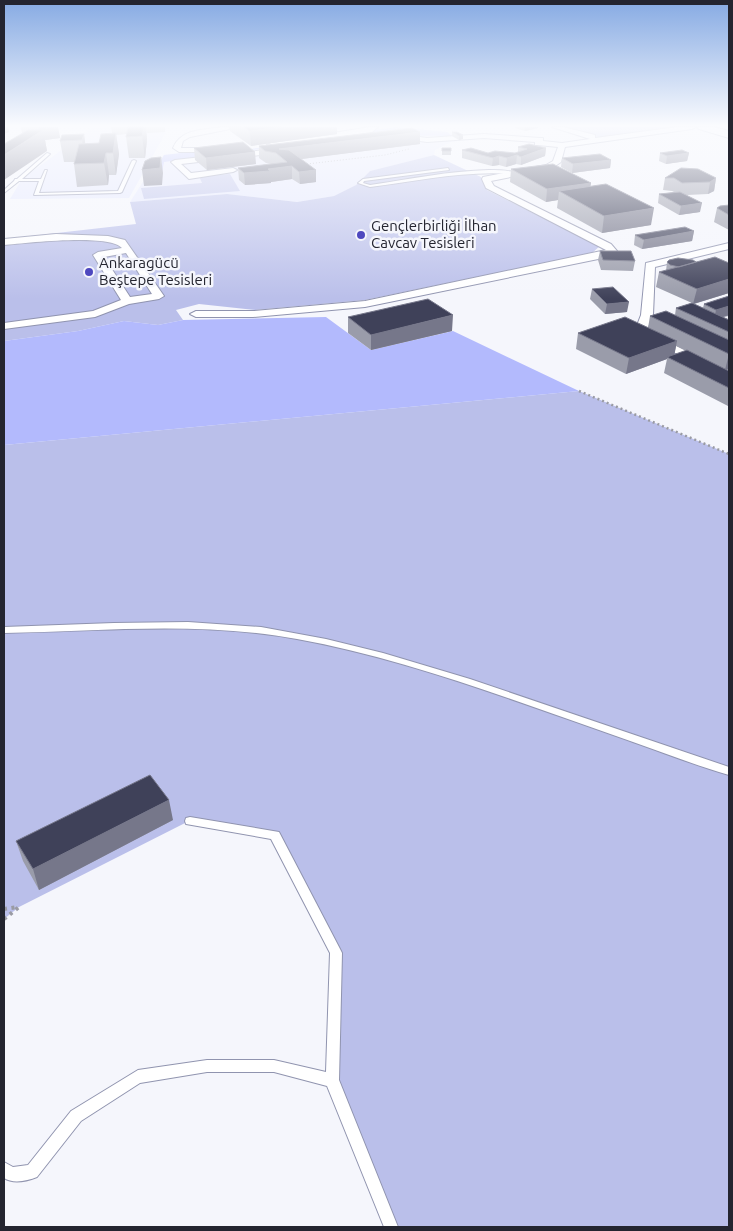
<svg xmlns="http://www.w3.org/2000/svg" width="733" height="1231" font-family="Ubuntu,sans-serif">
<rect width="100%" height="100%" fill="#f5f6fc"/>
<path fill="#e5e8fe" d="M93,127h76l-40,71 -119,1 12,-20z
M395,127l52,5 11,4 54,-1 31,5 -8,3 -17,-4 -34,-2 -33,5 -16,8 -1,5 -64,16 -14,14 -22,11 -37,6 -70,-8 -97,8 16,-25 7,-4 11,-18 44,-5h37z"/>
<path fill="#babfea" d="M560,127h112l-74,10z
M434,155l47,22 6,13 113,56 -8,7 -227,47 -110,10 -56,-6 -23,6 7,10 -25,5 -34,-4 -46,10 -74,10v-102l132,-15 -6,-22 97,-8 70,8 37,-6 22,-11 14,-14z
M230,174l10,17 -96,8 -3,-11 61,-5 -3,-7z
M579,391l150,63v773h-338l-59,-147 4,-127 -61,-118 -86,-14 -170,86 -15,12v-474z"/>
<path fill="#b3bafd" d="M395,127l52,5 5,4 -66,-1 -45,3 -177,24 -2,10 -9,1 11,-18 44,-5h37z
M326,317l45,33 82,-19 126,60 -575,54v-104l74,-10 46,-10 34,4 25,-5z"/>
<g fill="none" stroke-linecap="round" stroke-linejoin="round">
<g stroke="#9094af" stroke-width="2">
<path id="lane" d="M47,153l3,1 -28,25h19l4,-9h2l-8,23 79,-2 14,-30 2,-1 2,1 -14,31 -2,1 -86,2 5,-14h-20l-15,12v-3l10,-9 1,-2h2z
M448,168l1,2 -85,11 -1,2 7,2c40,-6 79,-14 119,-15 9,0 19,0 27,3l-2,1c-49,-4 -96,7 -144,13l-12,-4 5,-4z
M188,622l73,5 65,12 57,14 87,26 259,88v8c-32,-9 -64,-22 -96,-33 -110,-38 -221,-82 -336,-103 -97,-18 -195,-8 -293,-6v-6l110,-4z
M190,817l89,15 61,117 2,4 -3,127 59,147h-14l-57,-141 -53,-14h-67l-67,11 -59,38 -44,56c-10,4 -24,7 -33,1v-16l9,5 15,-2 43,-54 67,-41 69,-10h67l52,12 4,-119 -59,-114 -85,-15 -1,-3 1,-3z"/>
</g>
<g stroke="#9094af" stroke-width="2">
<path id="street" d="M224,127h16l-50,10 -7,4 -2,7h22v4h-24l-6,-4c8,-20 32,-18 51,-21z
M370,127h8l-6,5 -101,15 -4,-2 4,-2z
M552,127h11l32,8v3l82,-11h19l-4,2 -127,18 -4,15 -10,7 -60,12 3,5 117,58 6,7 -9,6 -243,50 -112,10h-57l-6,-3 6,-3h57l112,-10 241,-51 -120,-62 -4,-9 1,-2 63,-12 7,-4 5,-14 -20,-2h-3v-3l-51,-4 -57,4 -29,-4 -4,-2 4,-2 29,4 57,-4 56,4h3v3l19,2 28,-4z
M283,148h3v4l-105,12 10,9 42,-5 4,2 -4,2 -44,7 -18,-17 4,-2z
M56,234l52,2 17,4 39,56 -5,3 -30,5 -34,13 -91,12v-6l89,-12 28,-11 -28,-45 5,-3 24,-4c-13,-15 -97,-5 -118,-3v-6zM126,253l26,41 -22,3 -26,-40z
M729,243v6l-74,18 -2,48 -7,17 83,38v9l-95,-46 7,-18 5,-52z"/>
</g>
<g stroke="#9094af" stroke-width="2">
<path id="primary" d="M697,127h17l15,4v7l-30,-9z"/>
</g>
<path stroke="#9a9ba3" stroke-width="1" stroke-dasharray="1 2" stroke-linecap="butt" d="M307,164l78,-9 24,-6"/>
<path stroke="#9a9ba3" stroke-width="2.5" stroke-dasharray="2 3" stroke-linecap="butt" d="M579,391l150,63"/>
<path stroke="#9a9ba3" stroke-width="4" stroke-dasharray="3 4.5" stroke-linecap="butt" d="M4,909l14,-2
M4,919l15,-12"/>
<use href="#lane" fill="#fff" fill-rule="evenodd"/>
<use href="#street" fill="#fff" fill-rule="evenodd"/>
<use href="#primary" fill="#fff" fill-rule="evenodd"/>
</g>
<path fill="#9a9caa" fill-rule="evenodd" d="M21,127h37l2,11 -15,2 2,11 -25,-18z
M111,127h35l1,13 -2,18h-16l-3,-21 1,-3 -11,1 3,19 -3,21h-7l-1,10 -31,2 -3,-23v-2h-10l-4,-21 24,-7 1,10 14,-1 13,-10z
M146,127h19v5l-18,1z
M229,127h108v7l-86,12 -21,-15z
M515,127h23v1l-13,3 -10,-3z
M452,132l11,7 -4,1 -7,-4z
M420,144l-119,15 15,23 -16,2 -8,-5 -21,3v1l-26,2 -6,-5 -1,-12 33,-4 -5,-1 -7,-5v-12z
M518,147l28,1 -1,8 -24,9 -5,-1 -10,3 -7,-2 -7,1 -30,-8v-8l26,3h27l3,-1z
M194,148l62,16 -49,6 -12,-10z
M442,148h9v7h-9z
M660,153h29l-2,8 -21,3 -7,-3z
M562,158l49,2 -1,8 -38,5 -11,-6z
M511,169l80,14 -1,4 61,38 -49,8 -45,-25 1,-8 -12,2 -36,-20z
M665,178h51l-2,13 -6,3 -21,1 13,17 -21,3 -21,-12 1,-9 15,-2 -2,-1 -9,-1z
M729,205v25l-15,-8 3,-14z
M694,231l-2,10 -50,8 -8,-4 1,-10z
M600,251l35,10 -2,10 -32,-1 -3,-10z
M667,262l62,1v30l-35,11 9,4 1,-4 25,-8v73l-2,1 2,1v35h-1l-64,-33 3,-14 -41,15 -50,-25 2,-16 70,-5 2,-12 25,-1 1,-7 16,-5 -36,-16 3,-15 7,-1zM729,316l-1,3 -5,-2zM676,346l10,5 -12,4z
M592,289l35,23 -22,2 -15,-15z
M348,317l104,14 -81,19 -23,-17z
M173,820l-134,70 -16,-29 -7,-20z"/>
<path fill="#76778a" d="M4,127h4l1,5 -5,2z
M38,127h20l2,11 -15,2 2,11 -43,29v-25l35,-22z
M144,127h2l1,13 -2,18 -3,-22z
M281,127h56v7l-86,12 -1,-15z
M525,127h13v1l-13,3z
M420,132v12l-134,17 -7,-12z
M116,133l3,21 -3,21 -3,-22z
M84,134l3,22 -2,5 -3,-21z
M463,135v4l-4,1v-4z
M546,148l-1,8 -24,9v-8z
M255,152l1,12 -49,6 -1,-12z
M106,153l3,22 -1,10 -4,-22z
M689,153l-2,8 -21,3 1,-8z
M517,155l-1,9 -10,3 1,-9z
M499,156v9l-7,1 1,-8z
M161,157l2,16 -1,12 -18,1 -2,-16z
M611,160l-1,8 -38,5 1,-9z
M292,166v13l-21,3v1l-26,2 -1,-12z
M316,170v12l-16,2 -1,-12z
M716,178l-2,13 -6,3 2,-12z
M591,183l-2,12 -30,-4 -1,9 -12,2 1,-13z
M702,203l-2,9 -21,3 2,-9z
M654,208l-3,17 -49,8 2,-17z
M694,231l-2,10 -50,8 2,-9z
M729,279v14l-36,11 4,-15z
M629,302l-2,10 -22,2 2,-10z
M729,306v9l-15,5 2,-10z
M453,315l-1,16 -81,19v-15z
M677,341l-3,16h-7v2l-41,15 3,-16z
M729,354v15l-4,1z
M169,800l4,20 -134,70 -6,-21z"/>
<path fill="#3f4159" stroke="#76778a" d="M128,127h16l-2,9 -16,1z
M244,127h37l-31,4z
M412,128l8,4 -141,17 10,1 27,20 -17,2 -7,-6 -24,3 2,2 -26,2 -6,-5 49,-6 -11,-9 -11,-2 -6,-5z
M28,130h15l-39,25v-11z
M452,132h5l6,3 -4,1z
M116,133l-3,20h-7l-2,10 -30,1 5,-20 20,-1 2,-9z
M84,134l-2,6 -22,1 2,-6z
M243,142l12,10 -49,6 -12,-10z
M529,144l17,4 -25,9 -4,-2 -10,3 -8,-2 -6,2 -31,-8 9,-2 17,5 7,-2 20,2 12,-4 -9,-2z
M442,148h9v3h-9z
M682,150l7,3 -22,3 -7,-3z
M600,154l11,6 -38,4 -11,-6z
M161,157l-1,11 -18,2 3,-9 6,-3z
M553,164l38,19 -44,6 -36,-20z
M681,168l17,1 18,9 -6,4 -28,1 -8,-5h-9z
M606,184l48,24 -50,8 -45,-25z
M680,192l22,11 -21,3 -22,-12z
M729,205v10l-12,-7 3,-2z
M685,227l9,4 -50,9 -9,-5z
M600,251h31l4,10 -32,-1z
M715,257l14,6v16l-32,10 -38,-17z
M678,258l15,2 3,2 -17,5 -9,-2 -3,-3 2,-2z
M613,287l16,15 -22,2 -15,-15z
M729,296v10l-13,4 -12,-6z
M428,299l25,16 -82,20 -23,-18z
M692,303l37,17v12l-53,-24z
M666,311l63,29v14l-79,-38z
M625,317l52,24 -48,17 -51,-25z
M687,350l42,21v17l-62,-31z
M150,775l19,25 -136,69 -17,-28z"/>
<linearGradient id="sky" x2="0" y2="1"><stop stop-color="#86aae3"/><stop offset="0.42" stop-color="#fafbfe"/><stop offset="1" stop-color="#fafbfe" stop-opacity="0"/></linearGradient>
<rect width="733" height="299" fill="url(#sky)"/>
<g fill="#4e48bf" stroke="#f5f6fc" stroke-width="2">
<circle cx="361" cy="235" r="5"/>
<circle cx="89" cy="272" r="5"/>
</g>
<g text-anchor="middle" stroke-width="5" stroke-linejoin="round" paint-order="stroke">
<g font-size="15" fill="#242530" stroke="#f5f6fc" text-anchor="start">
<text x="371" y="231">Gençlerbirliği İlhan<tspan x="371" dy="17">Cavcav Tesisleri</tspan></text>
<text x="99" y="268">Ankaragücü<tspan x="99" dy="17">Beştepe Tesisleri</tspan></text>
</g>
</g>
<rect width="733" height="1231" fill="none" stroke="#242530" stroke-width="10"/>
</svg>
